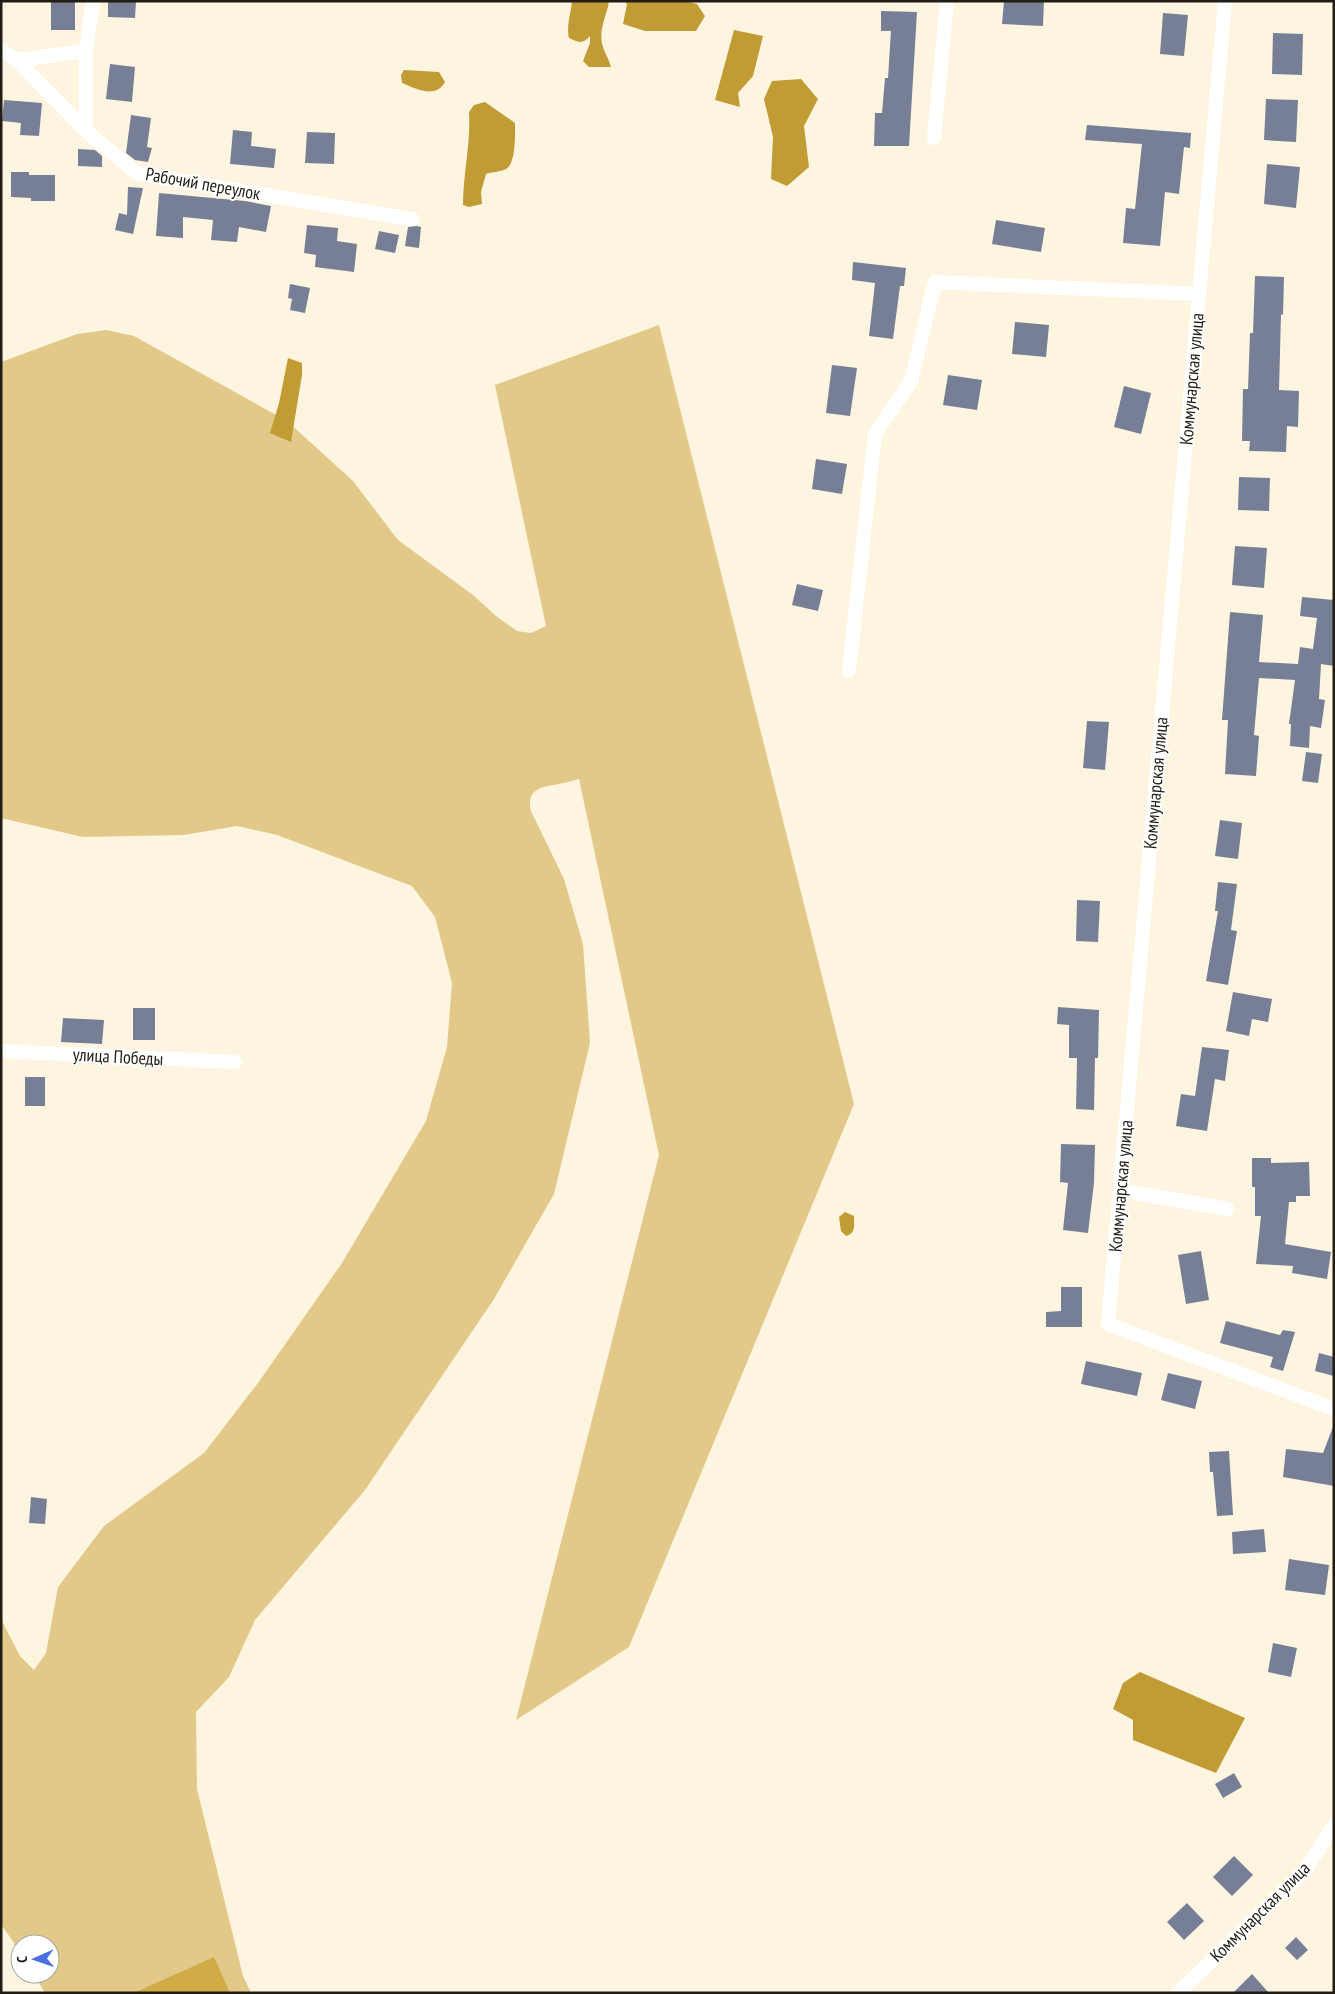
<svg xmlns="http://www.w3.org/2000/svg" width="1335" height="1994" font-family="'PT Sans Narrow',sans-serif">
<rect width="100%" height="100%" fill="#fef5e0"/>
<path fill="#e3c989" d="M659,325l195,779 -225,543 -113,73 143,-565 -80,-376c-5,1 -10,3 -15,4 -18,4 -39,3 -33,28l33,68 19,65 7,99 -36,151 -60,105 -129,191 -110,130 -26,57 -33,35 1,77 46,187 8,17h-206l-11,-19h16v-30h-30v8l-19,-28v-305l19,37 14,14 12,-17 12,-66 46,-61 100,-73 54,-70 84,-120 84,-142 21,-74 5,-64 -17,-66 -23,-31 -135,-51 -40,-9 -53,9 -101,2 -82,-19v-456l76,-28 29,-4 28,6 153,85 66,60 45,59 75,55 23,21 21,15 14,2 15,-7 -51,-241z"/>
<path fill="#d0ab46" d="M214,1957l16,36h-96z"/>
<path fill="#c19c34" d="M572,1h37c-2,15 -10,26 -7,43 2,8 7,15 9,23h-22l-6,-6 7,-18v-7c-7,8 -11,7 -21,2 -3,-11 2,-25 3,-37z
M625,1h60l12,3 8,12 -9,15h-51l-22,-7 4,-20z
M734,30l29,6 -10,40 -15,17 2,14 -25,-7z
M404,70l35,2 6,10c-9,17 -29,7 -43,1l-1,-8z
M801,79l17,20 -14,27 5,41 -22,19 -16,-7 2,-42 -9,-38 8,-18z
M485,102l30,21c0,11 1,41 -9,46 -6,3 -14,3 -20,5l-5,18 1,12 -13,3 -6,-2c0,-31 8,-62 6,-93l5,-7z
M288,358l14,5v12l-11,67 -21,-9 9,-30z
M845,1212l9,4c0,9 2,17 -8,20l-5,-5 -2,-14z
M1140,1672l105,46 -29,55 -83,-33v-20l-20,-11 10,-26z"/>
<path fill="#767f96" d="M51,1h24v29h-24z
M136,1l-1,17 -27,-1v-15z
M1004,1h40l-1,25 -41,-2z
M881,11l36,1 -8,134h-35l1,-33h7l3,-35h3l3,-47h-10z
M1163,13l25,2 -4,41 -24,-2z
M1273,33l30,1 -1,41 -30,-1z
M110,64l25,3 -3,35 -26,-3z
M1266,99l32,1 -2,42 -32,-2z
M4,100l38,3 -3,33 -19,-1 1,-12 -19,-2z
M131,115l20,3 -4,29 5,1 -4,14 -13,-2 -9,-7z
M1087,125l104,8 -1,15 -6,-1 -5,47 -14,-2 -5,54 -37,-3 3,-35 9,1 7,-65 -57,-4z
M233,130l19,2 -1,14 25,3 -2,19 -44,-4z
M307,132l28,1 -1,31 -29,-1z
M78,149l17,1 7,6v11l-24,-1z
M1267,164l33,3 -4,41 -32,-4z
M11,172h18v3h26v26h-24v-3l-20,-1z
M128,187l15,1 -10,46 -18,-4 4,-17 8,2z
M159,193l86,8 26,5 -5,26 -27,-5 -2,15 -26,-2 2,-20 -30,-3v21l-27,-2z
M996,220l49,8 -4,24 -49,-8z
M307,225l31,3 -1,13 20,3 -3,28 -39,-5 1,-12 -12,-2z
M417,226l4,1 -2,21 -14,-2 3,-19z
M379,231l20,4 -4,18 -20,-4z
M853,262l53,6 -2,18h-4l-7,53 -24,-3 6,-53 -23,-3z
M1255,276l29,1 -1,38 -2,-1 -2,76 20,1 -1,36 -11,-1 -1,26 -37,-1 1,-10h-8l1,-52h5l2,-56h3z
M290,284l20,4 -5,25 -15,-3 2,-11 -4,-1z
M1015,322l34,3 -3,32 -34,-3z
M832,365l25,3 -7,48 -24,-3z
M948,375l34,5 -5,30 -34,-5z
M1124,386l27,7 -10,41 -27,-7z
M816,459l31,5 -5,30 -30,-5z
M1239,477l31,1 -1,33 -31,-1z
M1235,546l32,2 -3,40 -32,-3z
M797,584l26,6 -5,21 -26,-6z
M1302,597l32,3v66l-13,-2 -2,35 6,1 -4,28 -11,-2 -1,22 -19,-2 1,-22h-2l6,-44 -36,-2 -5,57 5,1 -3,40 -31,-2 3,-54h-6l8,-108 33,3 -4,47 39,2 2,-17 13,2 4,-31 -17,-2z
M1087,721l22,1 -4,48 -22,-2z
M1306,752l16,2 -4,29 -16,-2z
M1220,820l22,3 -4,36 -23,-3z
M1218,882l19,2 -6,46 6,1 -9,54 -22,-4 12,-70h-3z
M1077,900l23,1 -2,41 -22,-1z
M1233,992l39,7 -4,23 -16,-3 -3,17 -23,-5z
M1058,1007l41,3 -1,48h-3l-1,52 -18,-1 1,-51h-8v-33l-12,-1z
M133,1008h22v32h-22z
M63,1018l41,2 -2,24 -41,-2z
M1202,1047l27,3 -4,31 -10,-2 -8,52 -31,-5 5,-32 14,2z
M25,1077h20v29h-20z
M1061,1144l34,1 -1,38 -6,50 -25,-3 5,-47 -8,-1z
M1252,1158h19v5l38,-1 1,34h-14v6h-7l-4,42 46,8 -4,27 -35,-6 1,-7 -37,-2 5,-48h-6v-29h-3z
M1201,1251l8,49 -23,4 -8,-49z
M1061,1287h21v40h-36v-15l15,-1z
M1226,1321l54,14 3,-5 12,2 -12,39 -13,-4 3,-10 -53,-14z
M1319,1353l15,4v19l-19,-5z
M1086,1361l56,12 -5,23 -56,-12z
M1168,1373l34,8 -7,28 -34,-9z
M1333,1427l1,59 -51,-9 3,-28 37,4z
M1229,1451l4,64 -16,1 -4,-44h-3l-1,-20z
M31,1497l16,2 -2,25 -16,-1z
M1264,1529l2,23 -33,2 -1,-22z
M1289,1559l40,6 -4,30 -40,-5z
M1273,1643l24,5 -6,29 -23,-5z
M1234,1773l8,14 -19,11 -8,-14z
M1234,1856l19,19 -21,21 -19,-19z
M1187,1903l17,18 -20,19 -17,-18z
M1296,1937l12,13 -11,10 -12,-12z
M1252,1974l17,19h-36z"/>
<g fill="none" stroke-linecap="round" stroke-linejoin="round">
<path stroke="#fff" stroke-width="14" d="M93,1l-7,50v80l52,43 274,45
M1225,1l-117,1323 226,85
M1,50l16,10 69,-9
M17,60l69,71
M934,138l13,-137
M849,670l26,-236 36,-53 24,-99 264,12
M1,1051l234,11
M1120,1190l107,19
M1178,1993l128,-124 28,-44"/>
</g>
<g text-anchor="middle" stroke-width="4" stroke-linejoin="round" paint-order="stroke">
<g font-size="18" fill="#211d14" stroke="#fff">
<text transform="translate(203 184) rotate(10)" y="6">Рабочий переулок</text>
<text transform="translate(1192 379) rotate(-85)" y="6">Коммунарская улица</text>
<text transform="translate(1156 783) rotate(-85)" y="6">Коммунарская улица</text>
<text transform="translate(118 1057) rotate(3)" y="6">улица Победы</text>
<text transform="translate(1121 1186) rotate(-85)" y="6">Коммунарская улица</text>
<text transform="translate(1260 1912) rotate(-45)" y="6">Коммунарская улица</text>
</g>
</g>
<rect width="1335" height="1994" fill="none" stroke="#211d14" stroke-width="5"/>
<g transform="translate(35 1959) rotate(268)"><circle r="24" fill="#ffffff" stroke="#a6a5a1"/>
<path d="M0-4L9 19L0 12L-9 19Z" fill="#4b6fe2"/>
<text y="-8" font-size="14" font-weight="bold" text-anchor="middle" fill="#211d14">С</text>
</g>
</svg>
